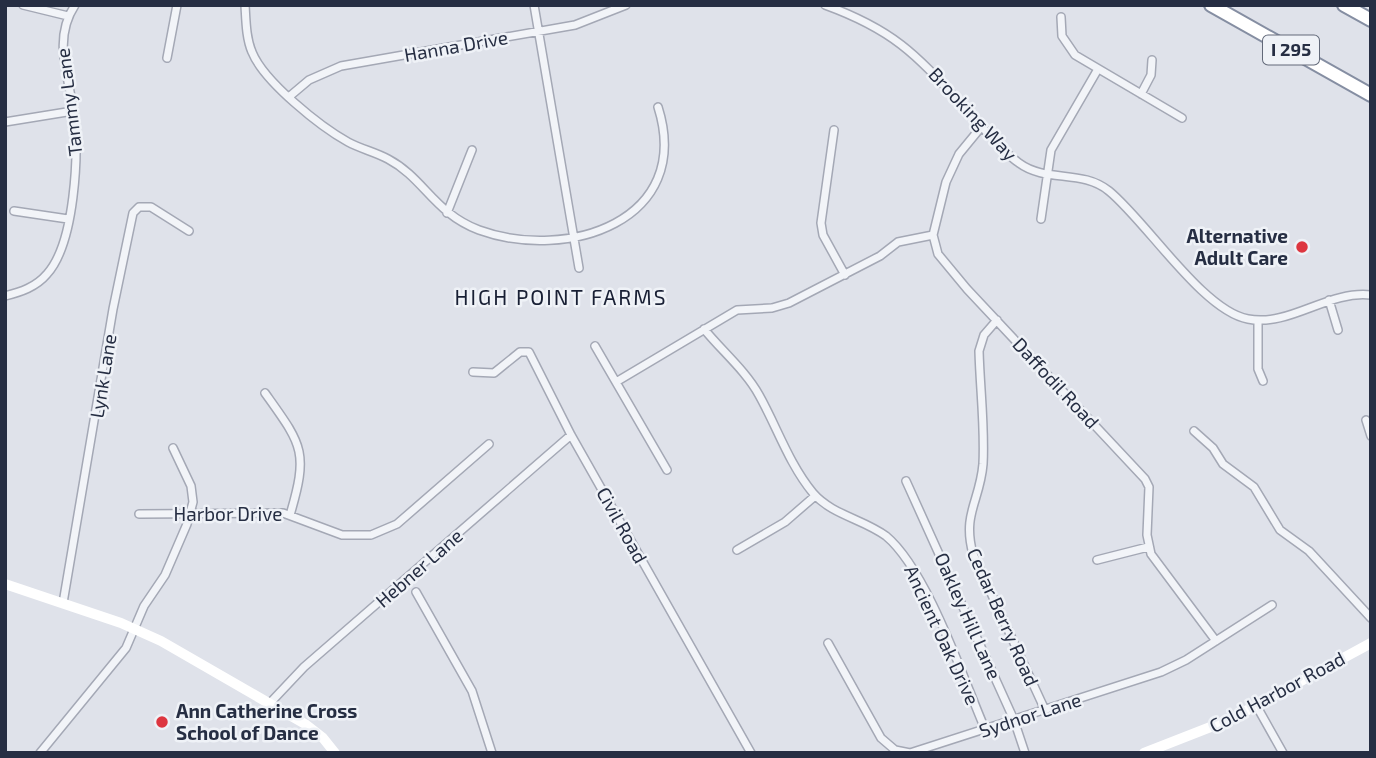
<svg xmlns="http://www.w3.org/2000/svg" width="1376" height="758" font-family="'Exo 2',sans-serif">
<rect width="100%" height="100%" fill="#dfe2ea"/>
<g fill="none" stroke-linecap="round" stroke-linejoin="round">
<g stroke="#a4a8b5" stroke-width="10">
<path id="street" d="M23,5l45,11
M245,5c1,16 1,33 7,47 12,30 69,75 96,90 13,7 27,10 40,17 36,19 46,54 91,71 88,32 215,-9 179,-123
M534,5l45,263
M825,5c77,28 96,56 149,113 15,16 28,33 45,45 27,20 63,6 90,28 37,30 94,120 139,128 42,8 80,-29 123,-24
M1061,17l1,19 13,19 107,63
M167,58l10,-53
M1141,94l10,-19 1,-15
M290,96l19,-16 32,-14 234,-41 51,-20
M5,122l68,-11
M982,126l-23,28 -13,28 -13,53 5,19 29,35 178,190 4,8 -2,48 4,19 65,87
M834,130l-13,93 2,12 22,40
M14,211l54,8
M447,213l25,-63
M1041,219l10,-69 47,-81
M5,296c16,-4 31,-9 42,-22 28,-31 32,-120 27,-160 -5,-38 -22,-74 1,-109
M1329,300l9,30
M997,320l-13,15 -5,16c1,37 6,76 4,113 -3,37 -21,50 -10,90l72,156
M1258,320v49l5,12
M704,329c17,21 42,42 55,66 18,32 30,69 54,98 19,22 50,26 73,43 41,34 77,142 99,193
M595,346l72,124
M473,372l21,1 26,-21h9l42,83 180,318
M616,382l121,-72 35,-2 17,-5 91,-47 18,-14 35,-7
M265,393c37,52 44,58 25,122
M1366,420l5,16
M1194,431l19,17 10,16 31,23 26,43 29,21 62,67
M906,481l108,239 11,33
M139,514l144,-1 59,22h29l26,-11 92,-80
M737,550l48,-28 30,-26
M1097,560l51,-13
M416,592l56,99 20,62
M63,603l50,-294 20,-96 6,-6h12l38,24
M828,643l53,95 14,12 15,3 251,-81 25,-12 86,-55
M270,703l34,-36 267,-232
M1256,705l27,48
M40,753l86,-105 18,-42 21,-31 22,-51 6,-22 -2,-16 -18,-38"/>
</g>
<g stroke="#858ea2" stroke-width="16">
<path id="highway" d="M1211,5l160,90
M1344,5l27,15"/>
</g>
<use href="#street" stroke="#f2f4f8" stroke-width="7"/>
<path stroke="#fff" stroke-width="10" d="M5,584l116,39 40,18 144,83 18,14 12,15
M1144,753l87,-34 140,-76"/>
<use href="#highway" stroke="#fff" stroke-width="12"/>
</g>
<g fill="#dd3640" stroke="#eff2f7" stroke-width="2.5">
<circle cx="1302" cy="247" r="7"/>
<circle cx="162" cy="722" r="7"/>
</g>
<g text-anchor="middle" stroke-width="5" stroke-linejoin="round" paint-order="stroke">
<rect fill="#eff2f7" stroke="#626979" stroke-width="2" x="1263" y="35.5" width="56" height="29" rx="5"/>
<g font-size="18" font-weight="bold" fill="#262e43">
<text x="1291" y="56">I 295</text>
</g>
<g font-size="19" fill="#262e43" stroke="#eff2f7">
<text transform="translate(456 46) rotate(-10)" y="7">Hanna Drive</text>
<text transform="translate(69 102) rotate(-97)" y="7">Tammy Lane</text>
<text transform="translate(973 114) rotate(47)" y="7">Brooking Way</text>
<text transform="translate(103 376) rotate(-81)" y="7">Lynk Lane</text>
<text transform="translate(1056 383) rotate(47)" y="7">Daffodil Road</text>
<text x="228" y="521">Harbor Drive</text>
<text transform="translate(622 525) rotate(61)" y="7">Civil Road</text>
<text transform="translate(419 568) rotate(-41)" y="7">Hebner Lane</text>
<text transform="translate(968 616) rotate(66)" y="7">Oakley Hill Lane</text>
<text transform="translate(1003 617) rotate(66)" y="7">Cedar Berry Road</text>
<text transform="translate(942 635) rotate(65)" y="7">Ancient Oak Drive</text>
<text transform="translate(1277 692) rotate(-28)" y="7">Cold Harbor Road</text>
<text transform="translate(1030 715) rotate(-18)" y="7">Sydnor Lane</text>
</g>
<g font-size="19" font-weight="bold" fill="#262e43" stroke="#eff2f7" text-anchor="end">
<text x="1288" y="243">Alternative<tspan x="1288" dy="22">Adult Care</tspan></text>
<text x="176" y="718" text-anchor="start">Ann Catherine Cross<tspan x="176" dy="22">School of Dance</tspan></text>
</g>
<g font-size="21" letter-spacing="2" fill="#181f34" stroke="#eff2f7">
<text x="561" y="305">HIGH POINT FARMS</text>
</g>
</g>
<rect width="1376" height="758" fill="none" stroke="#262e43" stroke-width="14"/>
</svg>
